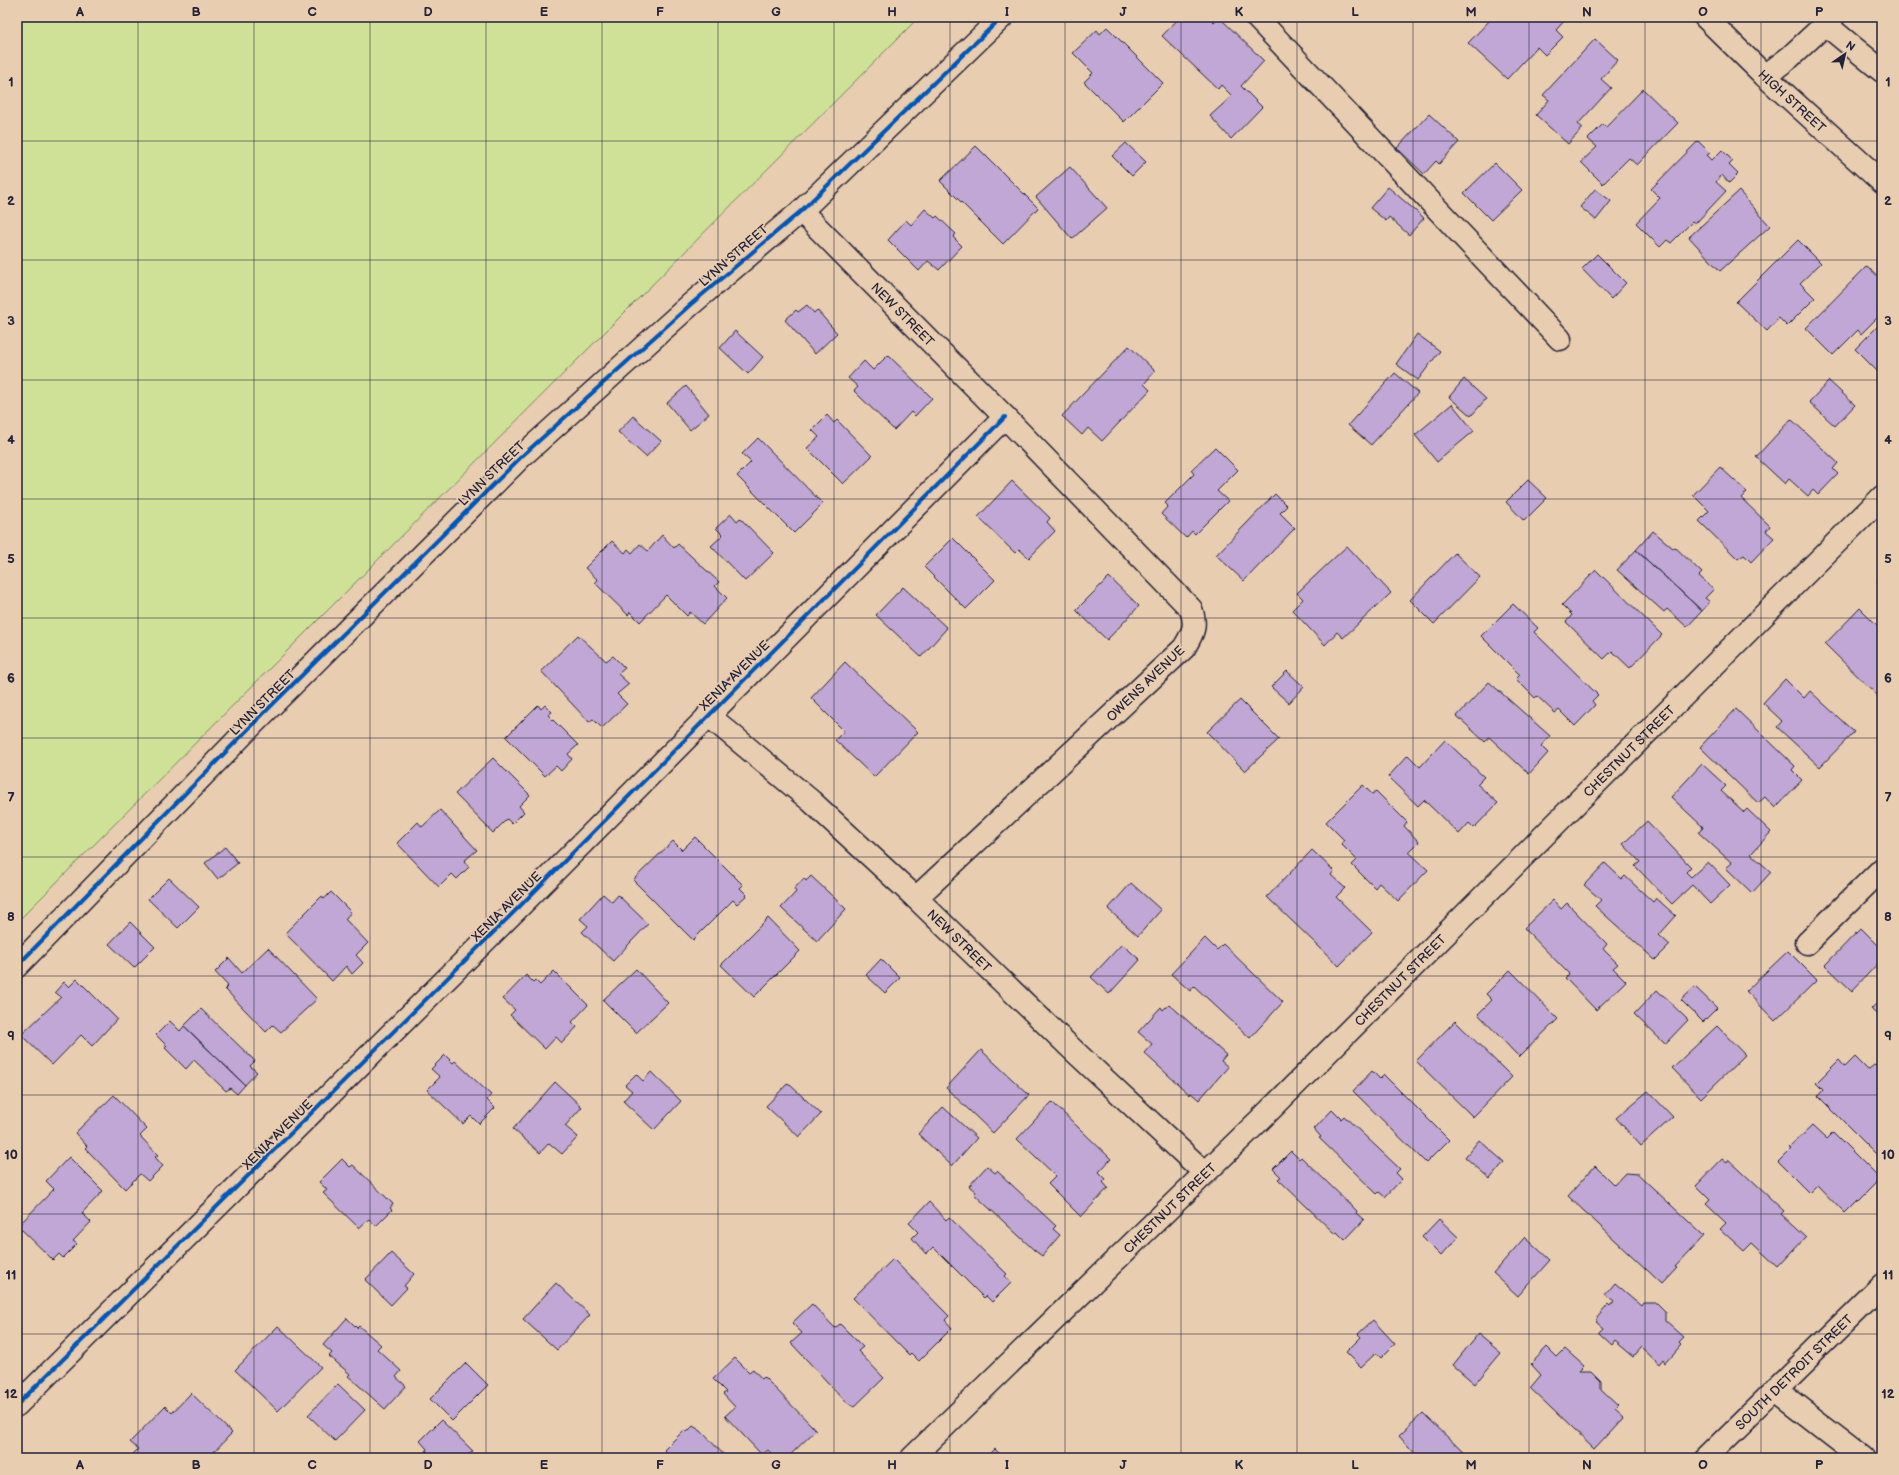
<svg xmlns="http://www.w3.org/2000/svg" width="1899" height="1475" font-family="'Balsamiq Sans',sans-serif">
<rect width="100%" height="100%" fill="#e9cdb0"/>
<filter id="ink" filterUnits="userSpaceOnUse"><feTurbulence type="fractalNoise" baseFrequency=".025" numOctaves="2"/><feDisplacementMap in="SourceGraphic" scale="8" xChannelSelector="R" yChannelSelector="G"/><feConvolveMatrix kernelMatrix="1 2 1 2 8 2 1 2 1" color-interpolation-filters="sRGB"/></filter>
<g filter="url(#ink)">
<path fill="#cfe196" stroke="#788268" d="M17,17h902l-898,901 -4,-4z"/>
<path fill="#c0a7d5" stroke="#22223b" d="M1180,17h29l5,5 5,-5 45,44 -23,25 21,21 -31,32 -21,-23 22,-20 -11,-11 -3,4 -56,-53z
M1493,17h75l-12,13 7,7 -18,18 -8,-8 -30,32 -39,-36z
M1107,27l56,56 -39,39 -40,-40 9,-9 -20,-20 24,-23 3,4z
M1595,39l23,21 -17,19 10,9 -33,36 5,4 -15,16 -32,-29 13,-15 -6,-5z
M1643,89l35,34 -41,42 -8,-7 -26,26 -22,-22 16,-15 -9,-8 15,-15 3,3z
M1429,114l30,28 -20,22 -3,-3 -12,13 -27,-26z
M1698,141l12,12 -3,2 5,5 10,-10 11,11 -4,4 9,9 -9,9 -7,-8 -6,7 10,9 -31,33 -3,-2 -21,21 -4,-3 -7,7 -24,-24 24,-25 -9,-9z
M1126,143l20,19 -14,14 -20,-20z
M976,146l62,62 -35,36 -63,-63z
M1495,163l27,27 -31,30 -27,-27z
M1070,167l37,41 -35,31 -36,-42z
M1388,187l36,31 -15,17 -20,-18 -3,4 -16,-13z
M1595,189l16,12 -15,19 -16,-13z
M1739,191l31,35 -50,45 -31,-34z
M925,209l10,9 2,-2 19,18 -3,3 9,9 -23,24 -11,-9 -9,10 -31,-31 18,-20 5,5z
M1798,240l23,23 -21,20 15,15 -28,28 -8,-8 -12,13 -31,-29z
M1597,254l29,29 -15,16 -29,-30z
M1867,266l15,14v23l-5,5 5,5 -21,21 -3,-4 -25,25 -27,-27z
M807,305l7,8 3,-3 20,23 -22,21 -30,-34 11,-10 2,2z
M1882,322v54l-27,-27z
M735,331l28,26 -15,17 -28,-26z
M1417,334l23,17 -22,29 -22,-16z
M1129,346l26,25 -11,13 6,6 -48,51 -14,-13 -6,7 -20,-19z
M888,355l44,43 -17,18 -4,-4 -17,18 -40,-39 4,-4 -10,-9 16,-17 9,9z
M1395,373l23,20 -47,52 -23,-20z
M1464,379l22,20 -15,17 -22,-19z
M1829,381l26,24 -20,21 -26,-24z
M686,386l23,28 -19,16 -23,-27z
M1452,404l22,27 -37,31 -22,-27z
M827,415l7,8 3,-3 35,36 -29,28 -36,-36 12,-11 -7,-7z
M633,416l28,25 -15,16 -28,-25z
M1791,419l47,44 -5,6 5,5 -20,21 -5,-5 -5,6 -19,-17 -4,5 -29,-27z
M758,438l65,66 -29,29 -57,-57 14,-14 -9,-8z
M1215,447l23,23 -21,21 11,10 -33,33 -3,-3 -6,7 -25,-24 7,-8 -3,-3 29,-29 -3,-4z
M1720,467l27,25 -6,6 29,28 -4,5 8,7 -23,24 -7,-7 -6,4 -39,-38 10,-10 -16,-16z
M1528,480l19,18 -23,23 -18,-19z
M1012,481l38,37 -3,4 8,9 -26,27 -10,-9 -4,4 -37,-36z
M1275,494l12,12 -7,7 15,15 -51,53 -28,-26z
M731,514l6,7 3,-3 34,35 -29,28 -34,-35 12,-11 -7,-7z
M1653,531l20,17 2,-1 27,26 -3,3 15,13 -9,9 5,4 -8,9 -66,-61z
M662,535l12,13 4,-4 41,38 -4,4 12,12 -24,26 -13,-12 -3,4 -21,-21 -26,27 -10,-10 -2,3 -33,-32 3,-3 -13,-12 27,-27 13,12 3,-4 4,4 8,-9 8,7z
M953,538l42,42 -29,29 -42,-42z
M1347,546l44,47 -48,45 -6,-6 -12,13 -33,-35 11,-11 -6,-6z
M1636,550l66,61 -15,16 -20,-18 -3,3 -47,-42z
M1455,553l25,24 -46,47 -24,-24z
M1596,570l66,65 -32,33 -18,-17 -8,8 -38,-37 6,-7 -10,-10z
M1882,576v10l-5,-5z
M1109,577l30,29 -32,34 -31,-30z
M903,587l44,41 -26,29 -45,-42z
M1513,604l25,24 -4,4 64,63 -6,6 3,4 -20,21 -16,-16 -4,3 -18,-17 -2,2 -19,-19 4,-4 -39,-39z
M1860,608l22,22v70l-57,-56z
M578,635l28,26 7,-5 12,12 -7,6 11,10 -12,10 10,10 -25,24 -9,-9 -4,3 -48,-51z
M845,662l73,70 -44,45 -39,-37 9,-9 -33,-33z
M1287,671l17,16 -15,16 -18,-16z
M1785,679l19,19 6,-7 44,41 -34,35 -43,-40 5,-6 -19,-18z
M1489,682l61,54 -9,10 7,7 -19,21 -40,-37 -4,5 -28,-26z
M1240,700l39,39 -34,32 -38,-39z
M538,705l3,4 4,-4 7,7 -4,3 30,30 -10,9 4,5 -11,12 -5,-5 -11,10 -39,-39z
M1736,709l59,57 -3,4 10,10 -27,28 -10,-11 -7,6 -58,-56z
M1445,740l39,37 -7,7 21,19 -24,25 -5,-5 -10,11 -35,-34 -6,6 -30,-29 20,-22 12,12z
M493,758l37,37 -11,11 5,6 -12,12 -5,-5 -14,14 -38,-39z
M1702,764l24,22 -5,5 23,21 3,-3 24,23 -20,22 20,18 -19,21 -26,-25 6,-5 -33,-30 4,-6 -32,-30z
M1363,785l9,9 4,-3 31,31 -3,4 15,16 -10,10 19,18 -30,31 -19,-18 -4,5 -23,-23 5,-5 -16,-16 3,-4 -18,-18z
M440,810l37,40 -13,11 5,6 -12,12 -5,-5 -13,13 -42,-44 21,-21 4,5z
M1647,821l44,46 -5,5 5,5 17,-15 22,23 -20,19 -18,-19 -20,19 -37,-38 5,-4 -17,-18z
M695,837l48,48 -3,3 7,7 -10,9 -4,-4 -40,40 -60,-60 40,-39 9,9z
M225,847l13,16 -20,16 -13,-16z
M1312,850l22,21 -3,4 14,13 -9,9 36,35 -33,34 -72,-69z
M1605,863l17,16 3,-3 28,26 3,-4 20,18 -17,19 11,10 -15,15 -60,-54 6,-6 -17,-15z
M811,876l35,33 -29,32 -36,-33 15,-16 -2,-3 10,-11 2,3z
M169,878l30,29 -21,21 -30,-29z
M1131,883l30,27 -23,26 -30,-27z
M331,892l20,20 -6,7 23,24 -12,12 7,8 -11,11 -6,-8 -14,15 -47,-48 37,-37 2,3z
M603,894l9,8 6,-7 30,29 -35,37 -31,-29 6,-6 -8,-7z
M1553,900l8,9 6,-6 40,41 -4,5 15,15 -5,4 13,13 -30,29 -31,-32 4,-4 -45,-46z
M768,918l32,33 -46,46 -33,-32z
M130,922l25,25 -21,21 -25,-24z
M1861,928l21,21v10l-30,32 -27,-26z
M1205,938l12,12 6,-6 60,58 -33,36 -56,-52 -4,5 -19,-17z
M1122,944l18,16 -31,34 -18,-17z
M268,948l49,51 -36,33 -8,-7 -7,7 -41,-43 3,-3 -13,-14 14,-14 13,15z
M1788,951l29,29 -42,41 -29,-30z
M881,959l19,19 -15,15 -19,-18z
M636,969l32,34 -32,30 -33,-33z
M1510,970l48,49 -39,38 -41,-43 14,-14 -6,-6z
M554,971l34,34 -16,17 5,5 -15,16 -6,-6 -11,12 -35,-34 5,-5 -12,-11 23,-24 7,7 2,-2 5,5z
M77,979l40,40 -25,27 -11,-11 -29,30 -31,-30 40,-38 -6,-5 9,-10 5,5z
M1695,987l22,21 -14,14 -22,-22z
M1657,990l31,30 -23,24 -31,-30z
M1882,998v22l-11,-11z
M1169,1004l57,51 -5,6 7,6 -29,33 -8,-7 -1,2 -46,-42 8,-9 -14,-12 23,-25 2,3z
M201,1009l54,52 -5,5 7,6 -12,13 -61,-59z
M170,1021l10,10 4,-5 61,59 -8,9 -7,-6 -4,3 -32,-31 -8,9 -21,-21 2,-2 -11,-11z
M1455,1021l57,56 -39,40 -57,-56z
M1717,1026l28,29 -44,43 -29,-30z
M981,1050l48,45 -36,38 -47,-45z
M445,1055l8,8 2,-2 36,34 -4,5 8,8 -16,16 -8,-8 -8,8 -36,-34 13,-13 -9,-8z
M1855,1057l13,13 7,-6 7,6v90l-64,-64 5,-6 -7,-7 23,-23 6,7z
M1372,1071l8,8 4,-4 65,65 -23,23 -73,-72z
M651,1072l30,29 -27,29 -31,-29 9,-10 -7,-6 11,-11 7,7z
M555,1082l27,25 -17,19 13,11 -16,17 -13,-11 -9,10 -27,-24z
M788,1083l33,31 -22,23 -33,-31z
M1648,1091l25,26 -32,29 -25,-28z
M114,1095l33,34 -7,7 18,19 -3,2 8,9 -15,15 -8,-7 -15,15 -40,-41 2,-2 -12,-13z
M1052,1102l59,57 -12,13 7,7 -3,3 5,6 -27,29 -33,-33 8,-8 -39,-37z
M943,1107l34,31 -25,28 -34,-32z
M1332,1110l9,9 3,-3 56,53 -4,4 6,6 -17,18 -6,-5 -2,2 -58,-56 2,-1 -7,-8z
M1812,1126l14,13 7,-7 47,47 -35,35 -28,-29 -8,8 -31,-31 13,-13 -2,-1z
M1479,1140l25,22 -14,17 -25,-22z
M1291,1151l8,8 2,-2 56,54 -1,2 8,7 -19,20 -8,-8 -2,2 -57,-55 3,-2 -8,-8z
M69,1157l34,34 -21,22 9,9 -18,19 4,3 -14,14 -4,-4 -6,6 -35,-34 36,-37 -8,-8z
M342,1159l8,8 3,-2 40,39 -3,4 2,2 -16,16 -7,-7 -10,9 -36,-35 4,-3 -8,-8z
M1722,1159l5,4 2,-3 55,51 -3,3 25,23 -28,30 -26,-24 -8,8 -24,-22 6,-6 -20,-19 4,-4 -14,-14z
M987,1166l8,7 2,-2 59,55 -3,3 7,6 -18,21 -8,-6 -60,-56 2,-2 -7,-6z
M1595,1166l19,19 11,-12 13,1 66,62 -29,31 2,1 -15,16 -94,-88z
M929,1202l17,18 3,-3 58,57 -2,2 6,7 -19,19 -6,-6 -2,2 -51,-51 -7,7 -14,-16 6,-6 -9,-9z
M1439,1219l19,18 -17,19 -19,-19z
M1525,1237l25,23 -32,36 -25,-23z
M391,1253l23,21 -10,12 3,2 -16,17 -26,-25z
M893,1259l56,57 -4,4 7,8 -33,33 -8,-8 -2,2 -56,-57z
M556,1283l34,32 -33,35 -34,-31z
M1615,1283l27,23 2,-3h13l8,8v9l19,17 -5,5 2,2 -16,18 -2,-3 -4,5 -17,-16 -8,9 -19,-16 -3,4 -13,-12 5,-5 -9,-8 14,-16 2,2 3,-4 -9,-7z
M812,1304l23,24 5,-4 23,23 -5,4 26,27 -30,29 -8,-5 -55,-59 11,-10 -10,-10z
M347,1318l10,10 2,-2 22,19 -4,4 24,22 -5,6 10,9 -21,23 -37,-33 2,-2 -21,-18 3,-3 -9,-8z
M1373,1320l22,24 -14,14 -5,-5 -15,14 -15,-15 15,-15 -3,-3z
M278,1326l43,41 -43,44 -43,-41z
M1478,1334l23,19 -26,31 -22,-19z
M1547,1347l10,10 8,-8 19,17 -5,5h12l10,10v9l17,16 -4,4 9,8 -29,31 -64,-61 11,-13 -10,-11z
M735,1358l14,14 4,-3 9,10 2,-2 52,53 -29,28h-12l-7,-8 -6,5 -37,-39 10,-9 -12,-13 3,-2 -13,-13z
M466,1363l22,22 -36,36 -22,-22z
M338,1384l27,26 -30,31 -27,-26z
M191,1393l41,40 -24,25h-75l-2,-2 7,-7 -8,-7 35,-36 7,7z
M1423,1413l46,45h-50l-20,-22z
M441,1420l32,31 -8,7h-32l-7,-7 1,-2 -7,-8z
M693,1426l8,5 26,27h-56l-7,-8 20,-20 3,2z
M995,1449l8,9h-17z"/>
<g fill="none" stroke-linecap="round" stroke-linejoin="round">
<g stroke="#22223b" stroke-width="25">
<path id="service" d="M1256,17l304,322
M1825,24l57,47
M1807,943l75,-74"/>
</g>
<g stroke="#22223b" stroke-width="25">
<g id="minor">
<path id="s1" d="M1705,17l60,59 117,106"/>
<path d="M1765,76l25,-19 43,-40"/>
<path id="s2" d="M801,211l204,206 186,192c6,17 2,24 -7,39l-268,250"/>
<path id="s3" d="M708,715l103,86 105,97 156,151 133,124"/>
<path d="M17,966l239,-245 266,-265 168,-151 111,-94 201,-194"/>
<path d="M1776,1390l88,68"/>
<path d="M17,1405l504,-500 484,-488"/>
<path id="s4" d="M912,1458l356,-346 614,-615"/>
</g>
</g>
<g stroke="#22223b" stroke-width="25">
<g id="secondary">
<path id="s5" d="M1706,1458l176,-173"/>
</g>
</g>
<use href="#service" stroke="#e9cdb0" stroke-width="22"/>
<use href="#minor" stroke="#e9cdb0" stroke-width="22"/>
<use href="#secondary" stroke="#e9cdb0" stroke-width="22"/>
<g stroke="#e9cdb0" stroke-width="6">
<path id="cycleway" d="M17,966l239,-245 266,-265 168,-151 111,-94 201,-194
M17,1405l504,-500 484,-488"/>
</g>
<use href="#cycleway" stroke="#0057b8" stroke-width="4"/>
</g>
</g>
<path fill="none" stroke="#22223b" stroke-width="1" stroke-opacity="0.55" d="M138,17v1441M254,17v1441M370,17v1441M486,17v1441M602,17v1441M718,17v1441M834,17v1441M950,17v1441M1065,17v1441M1181,17v1441M1297,17v1441M1413,17v1441M1529,17v1441M1645,17v1441M1761,17v1441M17,141h1865M17,260h1865M17,380h1865M17,499h1865M17,618h1865M17,738h1865M17,857h1865M17,976h1865M17,1095h1865M17,1214h1865M17,1334h1865"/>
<g text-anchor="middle" stroke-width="3.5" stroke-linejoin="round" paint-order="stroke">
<g font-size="13" fill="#22223b" stroke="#e9cdb0">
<text dy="5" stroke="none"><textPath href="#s1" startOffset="121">HIGH STREET</textPath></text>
<text transform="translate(733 255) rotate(-41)" y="5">LYNN STREET</text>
<text dy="5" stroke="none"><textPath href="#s2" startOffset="145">NEW STREET</textPath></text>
<text transform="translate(491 473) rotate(-44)" y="5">LYNN STREET</text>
<text transform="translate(734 675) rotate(-45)" y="5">XENIA AVENUE</text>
<text transform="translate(1145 683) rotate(-44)" y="5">OWENS AVENUE</text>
<text transform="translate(262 702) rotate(-45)" y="5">LYNN STREET</text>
<text dy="5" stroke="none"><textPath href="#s4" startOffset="1007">CHESTNUT STREET</textPath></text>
<text transform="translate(506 906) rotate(-45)" y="5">XENIA AVENUE</text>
<text dy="5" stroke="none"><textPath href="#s3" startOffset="338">NEW STREET</textPath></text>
<text dy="5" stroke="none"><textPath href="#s4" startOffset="683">CHESTNUT STREET</textPath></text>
<text transform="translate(277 1134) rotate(-45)" y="5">XENIA AVENUE</text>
<text dy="5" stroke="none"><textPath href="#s4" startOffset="359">CHESTNUT STREET</textPath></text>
<text dy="5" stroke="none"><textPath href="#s5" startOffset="123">SOUTH DETROIT STREET</textPath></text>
</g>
</g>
<rect width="1899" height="1475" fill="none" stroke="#e9cdb0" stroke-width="44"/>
<g transform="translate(1845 54) rotate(34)" stroke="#e9cdb0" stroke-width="3" paint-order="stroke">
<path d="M0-3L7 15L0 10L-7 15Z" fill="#22223b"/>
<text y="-6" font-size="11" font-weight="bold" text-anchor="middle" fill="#22223b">N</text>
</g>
<rect x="22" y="22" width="1855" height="1431" fill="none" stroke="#22223b" stroke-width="1.5"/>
<g font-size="13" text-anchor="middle" font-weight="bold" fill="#22223b">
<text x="80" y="16">A</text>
<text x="196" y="16">B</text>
<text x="312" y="16">C</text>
<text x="428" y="16">D</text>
<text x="544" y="16">E</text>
<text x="660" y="16">F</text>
<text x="776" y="16">G</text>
<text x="892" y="16">H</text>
<text x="1007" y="16">I</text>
<text x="1123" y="16">J</text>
<text x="1239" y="16">K</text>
<text x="1355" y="16">L</text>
<text x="1471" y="16">M</text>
<text x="1587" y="16">N</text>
<text x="1703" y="16">O</text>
<text x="1819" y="16">P</text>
<text x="11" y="86">1</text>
<text x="1888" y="86">1</text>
<text x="11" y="205">2</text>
<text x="1888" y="205">2</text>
<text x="11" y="325">3</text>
<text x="1888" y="325">3</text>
<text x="11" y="444">4</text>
<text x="1888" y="444">4</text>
<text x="11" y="563">5</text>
<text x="1888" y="563">5</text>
<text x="11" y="682">6</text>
<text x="1888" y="682">6</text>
<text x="11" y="802">7</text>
<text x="1888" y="802">7</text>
<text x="11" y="921">8</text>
<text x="1888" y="921">8</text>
<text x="11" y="1040">9</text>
<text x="1888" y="1040">9</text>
<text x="11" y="1159">10</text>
<text x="1888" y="1159">10</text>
<text x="11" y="1279">11</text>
<text x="1888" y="1279">11</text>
<text x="11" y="1398">12</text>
<text x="1888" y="1398">12</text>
<text x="80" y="1469">A</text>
<text x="196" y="1469">B</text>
<text x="312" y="1469">C</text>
<text x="428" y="1469">D</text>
<text x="544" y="1469">E</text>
<text x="660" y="1469">F</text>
<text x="776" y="1469">G</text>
<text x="892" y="1469">H</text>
<text x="1007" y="1469">I</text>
<text x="1123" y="1469">J</text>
<text x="1239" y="1469">K</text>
<text x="1355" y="1469">L</text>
<text x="1471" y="1469">M</text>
<text x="1587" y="1469">N</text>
<text x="1703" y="1469">O</text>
<text x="1819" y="1469">P</text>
</g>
</svg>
